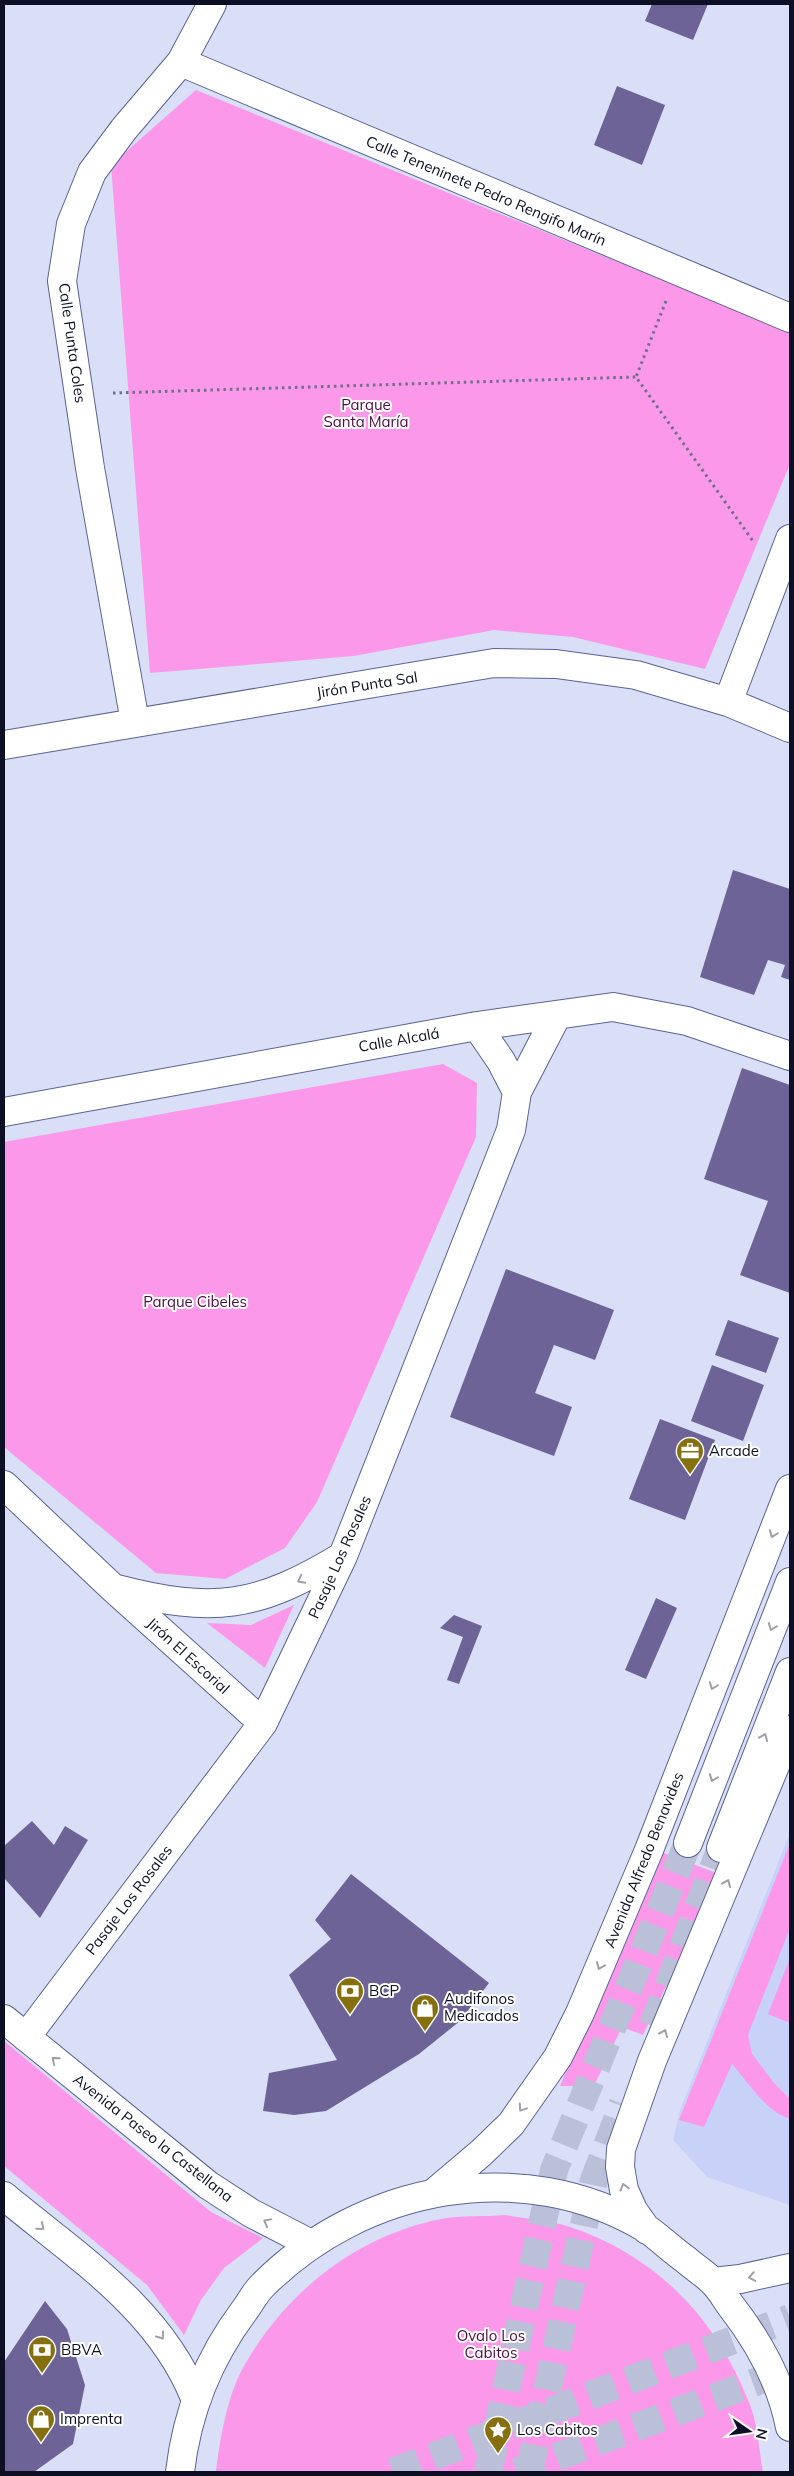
<svg xmlns="http://www.w3.org/2000/svg" width="794" height="2476" font-family="Mulish,sans-serif">
<rect width="100%" height="100%" fill="#d9dff7"/>
<path fill="#c8d2f9" d="M790,1833v372l-83,-28 -34,-37 7,-30z"/>
<path fill="#fb98e9" d="M196,90l594,242v132l-85,205 -132,-32 -79,-7 -140,26 -204,17 -39,-508z
M443,1064l34,19 -1,54 -159,365 -32,46 -60,31 -69,-6 -152,-126v-305z
M294,1605l-29,63 -58,-45 44,2z
M790,1843v85l-42,107 4,19 22,29 16,16v20c-25,-8 -41,-36 -58,-55l-28,63 -25,-7z
M656,1850l63,24 -76,161 -21,-8 -28,59h-34z
M790,1958v65l-22,-9z
M4,2041l207,171 52,26 -39,30 -23,32 -17,35 -37,-50 -143,-119z
M506,2215c20,4 44,5 64,12 87,29 147,92 180,178 8,20 9,46 13,67h-547c4,-33 11,-76 28,-106 42,-74 112,-130 197,-147 21,-4 44,-2 65,-4z"/>
<path fill="#6e6396" d="M652,4h56l-15,36 -48,-19z
M617,86l48,19 -23,60 -48,-20z
M733,870l57,19v91l-9,-3 4,-12 -17,-5 -14,35 -54,-18z
M742,1068l48,17v208l-50,-18 28,-74 -64,-22z
M506,1269l108,41 -19,50 -41,-15 -19,48 37,14 -18,49 -104,-39z
M728,1320l51,18 -13,35 -51,-18z
M712,1365l52,20 -21,56 -52,-20z
M660,1419l55,21 -30,80 -56,-21z
M656,1598l21,10 -31,71 -21,-9z
M454,1615l28,11 -23,58 -12,-4 16,-43 -23,-9z
M32,1821l22,24 11,-19 23,14 -48,78 -36,-40v-32z
M351,1874l138,109 -29,38 -41,33 -93,57 -32,4 -31,-4 6,-38 68,-13 -48,-85 42,-36 -16,-19z
M45,2301l22,28 18,56 -12,59 -39,28h-30v-110z"/>
<g fill="none" stroke-linecap="round" stroke-linejoin="round">
<path stroke="#bac0d7" stroke-width="28" stroke-dasharray="28 14" stroke-linecap="butt" d="M653,2026l68,-178
M393,2472l397,-154
M488,2472l66,-302 134,-327
M517,2472l273,-103
M529,2472l65,-292 29,-76"/>
<g stroke="#596496" stroke-width="30">
<path id="minor" d="M181,62l609,256
M728,702l62,-163
M135,722l-45,-254 -28,-187 9,-57 21,-52 32,-43 57,-67 31,-58
M4,745l490,-82 62,1 80,11 92,27 62,26
M517,1092l40,-77
M4,1112l473,-86 136,-19 74,14 103,35
M4,1485l109,103 150,135
M117,1589c97,25 140,19 226,-33
M26,2037l237,-314 80,-167 168,-426 6,-38 -16,-31 -24,-35"/>
</g>
<g stroke="#596496" stroke-width="30">
<path id="secondary" d="M4,2019l204,166 43,28 60,31
M4,2196c71,59 156,113 191,202"/>
</g>
<g stroke="#596496" stroke-width="30">
<path id="primary" d="M688,1843l102,-261
M721,1848l69,-176
M435,2192l46,-39 30,-29 47,-67 22,-44 69,-163 141,-361
M647,2230l-14,-20 -9,-20 -4,-23 1,-18 31,-88 138,-331
M713,2282l27,-3 50,-11
M180,2472c7,-60 28,-113 64,-161 6,-8 11,-18 18,-25 100,-101 260,-132 385,-57 13,9 25,21 38,30 9,8 19,14 27,22 8,7 13,17 19,25 28,36 50,75 59,121"/>
</g>
<path stroke="#6d7187" stroke-width="3" stroke-dasharray="2.5 4" stroke-linecap="butt" d="M666,301l-30,76 117,164
M113,393l523,-16"/>
<use href="#minor" stroke="#fff" stroke-width="28"/>
<use href="#secondary" stroke="#fff" stroke-width="28"/>
<use href="#primary" stroke="#fff" stroke-width="28"/>
</g>
<defs><path id="oneway-chevron" d="M-2-3.5L2.5 0L-2 3.5" fill="none" stroke-width="1.6" stroke-linecap="round" stroke-linejoin="round" transform="scale(1.25)"/></defs>
<g stroke="#9e9fa7">
<use href="#oneway-chevron" transform="translate(773 1534) rotate(111)"/>
<use href="#oneway-chevron" transform="translate(301 1580) rotate(153)"/>
<use href="#oneway-chevron" transform="translate(772 1627) rotate(111)"/>
<use href="#oneway-chevron" transform="translate(713 1686) rotate(111)"/>
<use href="#oneway-chevron" transform="translate(764 1737) rotate(-68)"/>
<use href="#oneway-chevron" transform="translate(713 1778) rotate(111)"/>
<use href="#oneway-chevron" transform="translate(727 1883) rotate(-67)"/>
<use href="#oneway-chevron" transform="translate(600 1966) rotate(113)"/>
<use href="#oneway-chevron" transform="translate(664 2033) rotate(-67)"/>
<use href="#oneway-chevron" transform="translate(55 2060) rotate(-141)"/>
<use href="#oneway-chevron" transform="translate(522 2108) rotate(124)"/>
<use href="#oneway-chevron" transform="translate(624 2187) rotate(-105)"/>
<use href="#oneway-chevron" transform="translate(267 2222) rotate(-151)"/>
<use href="#oneway-chevron" transform="translate(41 2227) rotate(40)"/>
<use href="#oneway-chevron" transform="translate(752 2277) rotate(169)"/>
<use href="#oneway-chevron" transform="translate(161 2336) rotate(54)"/>
</g>
<defs>
<g id="office-pin" transform="scale(1.4375)"><path d="M0 17L-7.5 6A9.5 9.5 0 1 1 7.5 6Z" fill="#856f0e" stroke="#fff"/><path d="M-6-3h4V-5.5h4V-3h4V5H-6ZM-1-4.5V-3h2v-1.5ZM-6 0V1H6V0Z" fill="#fff"/></g>
<g id="bank-pin" transform="scale(1.4375)"><path d="M0 17L-7.5 6A9.5 9.5 0 1 1 7.5 6Z" fill="#856f0e" stroke="#fff"/><path d="M-6-4H6V4H-6ZM0-2.3a2.3 2.3 0 1 0 0 4.6a2.3 2.3 0 1 0 0-4.6Z" fill="#fff"/></g>
<g id="shop-pin" transform="scale(1.4375)"><path d="M0 17L-7.5 6A9.5 9.5 0 1 1 7.5 6Z" fill="#856f0e" stroke="#fff"/><path d="M-5-2.5h2.3a2.7 3.5 0 0 1 5.4 0H5L5.5 6h-11ZM-1.5-2.5h3a1.5 2.3 0 0 0-3 0Z" fill="#fff"/></g>
<g id="sight-pin" transform="scale(1.4375)"><path d="M0 17L-7.5 6A9.5 9.5 0 1 1 7.5 6Z" fill="#856f0e" stroke="#fff"/><path d="M0-6L1.8-2.2L6-1.7L2.9 1.2L3.7 5.4L0 3.3L-3.7 5.4L-2.9 1.2L-6-1.7L-1.8-2.2Z" fill="#fff"/></g>
</defs>
<g fill-rule="evenodd">
<use href="#office-pin" x="690" y="1451"/>
<use href="#bank-pin" x="350" y="1991"/>
<use href="#shop-pin" x="425" y="2008"/>
<use href="#bank-pin" x="42" y="2350"/>
<use href="#shop-pin" x="41" y="2419"/>
<use href="#sight-pin" x="498" y="2430"/>
</g>
<g text-anchor="middle" stroke-width="4" stroke-linejoin="round" paint-order="stroke">
<g font-size="15" fill="#0d1024" stroke="#fff">
<text transform="translate(486 191) rotate(23)" y="5">Calle Teneninete Pedro Rengifo Marín</text>
<text transform="translate(72 343) rotate(82)" y="5">Calle Punta Coles</text>
<text transform="translate(367 685) rotate(-9)" y="5">Jirón Punta Sal</text>
<text transform="translate(399 1040) rotate(-10)" y="5">Calle Alcalá</text>
<text transform="translate(340 1557) rotate(-66)" y="5">Pasaje Los Rosales</text>
<text transform="translate(188 1656) rotate(42)" y="5">Jirón El Escorial</text>
<text transform="translate(644 1860) rotate(-68)" y="5">Avenida Alfredo Benavides</text>
<text transform="translate(129 1900) rotate(-53)" y="5">Pasaje Los Rosales</text>
<text transform="translate(153 2138) rotate(38)" y="5">Avenida Paseo la Castellana</text>
</g>
<g font-size="15" fill="#4d0b45" stroke="#fff">
<text x="366" y="410">Parque<tspan x="366" dy="17">Santa María</tspan></text>
<text x="195" y="1307">Parque Cibeles</text>
<text x="491" y="2341">Ovalo Los<tspan x="491" dy="17">Cabitos</tspan></text>
</g>
<g font-size="15" fill="#0d1024" stroke="#fff" text-anchor="start">
<text x="709" y="1456">Arcade</text>
<text x="369" y="1996">BCP</text>
<text x="444" y="2004">Audifonos<tspan x="444" dy="17">Medicados</tspan></text>
<text x="61" y="2355">BBVA</text>
<text x="60" y="2424">Imprenta</text>
<text x="517" y="2435">Los Cabitos</text>
</g>
</g>
<rect width="794" height="2476" fill="none" stroke="#0d1024" stroke-width="10"/>
<g transform="translate(749 2431) rotate(103)" stroke="#ffffff" stroke-width="4" paint-order="stroke">
<path d="M0-4L9 19L0 12L-9 19Z" fill="#0d1024"/>
<text y="-8" font-size="14" font-weight="bold" text-anchor="middle" fill="#0d1024">N</text>
</g>
</svg>
